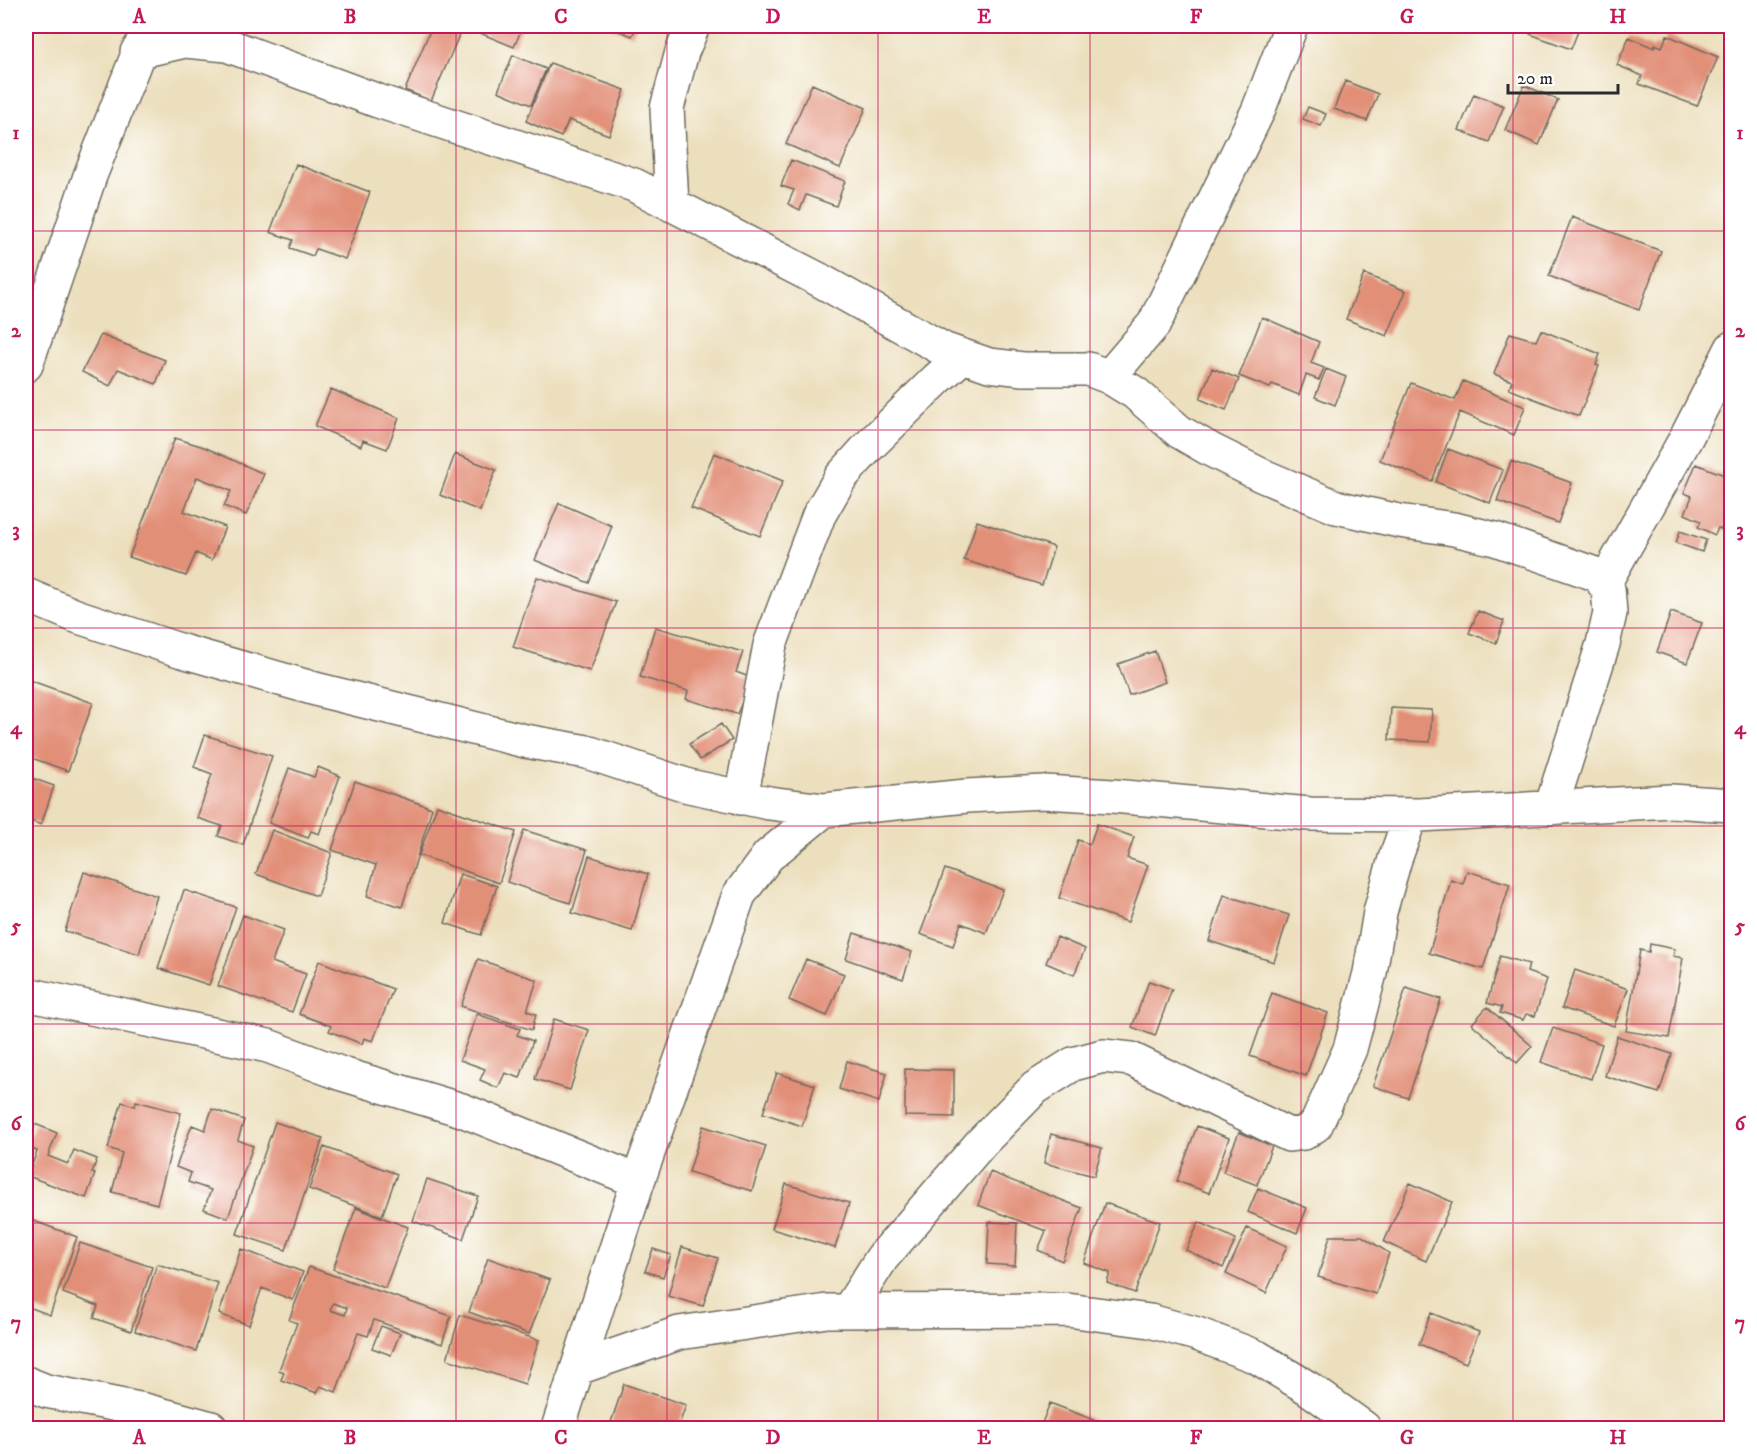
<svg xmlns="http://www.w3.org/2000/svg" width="1757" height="1454" font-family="'IM FELL DW Pica',serif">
<rect width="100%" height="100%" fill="#fff"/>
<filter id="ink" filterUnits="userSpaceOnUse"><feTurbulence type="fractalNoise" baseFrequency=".0167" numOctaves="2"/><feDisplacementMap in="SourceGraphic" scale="12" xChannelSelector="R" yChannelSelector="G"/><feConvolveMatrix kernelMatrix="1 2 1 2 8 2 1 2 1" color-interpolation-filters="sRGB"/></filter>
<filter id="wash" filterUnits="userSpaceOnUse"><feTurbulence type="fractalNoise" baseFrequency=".008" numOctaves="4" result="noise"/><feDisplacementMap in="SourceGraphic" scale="24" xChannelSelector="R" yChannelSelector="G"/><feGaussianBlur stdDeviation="1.35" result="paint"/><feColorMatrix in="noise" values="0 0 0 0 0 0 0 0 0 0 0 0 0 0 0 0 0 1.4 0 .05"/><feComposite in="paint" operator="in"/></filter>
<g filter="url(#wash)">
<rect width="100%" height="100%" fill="#ecdfbd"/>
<g id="blocks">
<path fill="#e28f78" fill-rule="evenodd" d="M432,26h91l-9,21 -51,-21 -32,75 -26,-11z
M607,26h30l-5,10z
M1533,26h47l-9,23 -41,-15z
M1667,35l51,22 -21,49 -58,-22 3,-8 -25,-11 12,-28 25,11 1,-4 7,3z
M513,55l33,14 -15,36 -33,-14z
M550,63l75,27 -16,45 -40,-15 -8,17 -35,-16z
M1345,81l33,13 -11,27 -33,-12z
M812,84l54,24 -26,60 -54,-24z
M1524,85l34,15 -19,45 -34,-15z
M1474,94l30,12 -15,36 -30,-12z
M1308,107l18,7 -5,12 -18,-7z
M791,160l54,21 -9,25 -30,-11 -6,15 -12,-6 6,-14 -13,-4z
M296,164l74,28 -25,67 -29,-10 -3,7 -23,-8 3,-8 -23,-8z
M1572,217l89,34 -22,59 -90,-34z
M1364,274l42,17 -19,45 -41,-17z
M1262,317l57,25 -8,21 13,5 -5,12 -13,-5 -7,20 -27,-11 -2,4 -31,-12z
M1541,330l59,24 -4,11 3,1 -20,50 -70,-27 3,-8 -18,-7 16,-41 26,8z
M101,335l64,25 -9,24 -38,-15 -8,17 -28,-14z
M1212,368l27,11 -13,31 -26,-11z
M1326,369l20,8 -11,28 -20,-8z
M1463,381l62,26 -11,28 -54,-23 -28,69 -52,-21 31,-77 44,17z
M331,389l68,29 -12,31 -24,-9 -2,6 -46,-20z
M175,438l29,9 60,27 -18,41 -22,-9 7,-15 -34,-14 -13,34 41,16 -13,33 -16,-7 -10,23 -57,-19z
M1448,449l55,21 -13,33 -54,-21z
M714,453l69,28 -23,55 -69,-28z
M455,454l41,16 -16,41 -40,-16z
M1511,461l61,22 -14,40 -61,-22z
M1696,464l36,14v55l-14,-5 -3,7 -17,-8 3,-6 -16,-7 7,-18 -8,-3z
M559,503l53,23 -23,57 -54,-23z
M977,521l77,26 -12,38 -78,-25z
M1680,531l26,9 -4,12 -26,-9z
M537,577l79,25 -26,69 -77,-24z
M1478,611l26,10 -8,22 -27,-10z
M1671,612l31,11 -15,40 -30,-11z
M655,627l88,25 -7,20 16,6 -15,36 -51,-15 2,-8 -48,-14z
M1155,651l10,31 -36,13 -11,-31z
M29,680l64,23 -25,68 -42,-15v-66z
M1391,708l41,2 -2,32 -41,-2z
M721,724l11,16 -32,20 -11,-16z
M205,735l67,21 -29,89 -25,-9 4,-10 -25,-8 15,-44 -18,-7z
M318,767l22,9 -21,58 -8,-3 -3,7 -39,-15 20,-55 25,9z
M26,776l28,10 -13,39 -15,-6z
M355,781l77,27 -30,99 -35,-11 9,-31 -44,-15z
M437,805l79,27 -17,51 -80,-28z
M1097,824l37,13 -7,21 21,7 -20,57 -69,-24 19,-58 12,4z
M272,830l60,23 -15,43 -61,-22z
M524,830l63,20 -17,53 -63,-21z
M589,856l59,18 -16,57 -60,-18z
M945,869l58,21 -17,43 -25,-10 -8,23 -33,-12z
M1467,871l43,13 -27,85 -54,-16 22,-73 12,4z
M84,872l73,24 -18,58 -74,-23z
M460,874l37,12 -16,49 -36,-12z
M184,890l52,17 -27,78 -51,-17z
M1224,895l65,20 -15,47 -65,-21z
M243,915l41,15 -12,32 34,12 -14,38 -74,-26z
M854,933l58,19 -9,27 -57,-20z
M1057,937l28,12 -11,26 -28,-12z
M1650,944l25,5 -2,7 10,2 -14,80 -43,-7 14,-81 9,2z
M1500,956l29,8 -2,8 20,7 -12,37 -9,-2 -3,6 -23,-7 2,-6 -15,-4z
M478,959l59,21 -10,31 9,3 -4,16 -71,-24z
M806,959l38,15 -17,42 -38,-16z
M319,961l74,28 -20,52 -9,-3 -2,6 -33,-13 2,-5 -32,-12z
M1575,970l53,19 -14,37 -52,-18z
M1149,981l23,8 -17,47 -23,-9z
M1406,988l35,11 -33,99 -35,-12z
M1272,993l56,20 -22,63 -56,-20z
M1487,1007l45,39 -15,17 -45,-39z
M477,1014l43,15 -3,6 16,6 -13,37 -15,-5 -7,15 -18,-8 5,-11 -25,-9z
M554,1019l35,11 -19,60 -35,-11z
M1553,1028l49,16 -11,35 -50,-17z
M1617,1036l55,18 -13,39 -54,-17z
M847,1061l40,12 -8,29 -40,-13z
M905,1069l49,1v47l-49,-1z
M777,1073l38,12 -13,41 -39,-13z
M136,1101l45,12 -24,91 -45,-12 10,-39 -14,-5 14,-46 13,4z
M212,1109l32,11 -6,20 15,6 -25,72 -24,-9 7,-19 -23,-8 3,-9 -15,-6 16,-42 13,5z
M275,1122l48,16 -37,112 -49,-16z
M35,1124l22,9 -9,23 20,8 6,-14 23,9 -5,14 3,1 -9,24 -58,-22 9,-25 -11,-4z
M703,1126l63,20 -14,45 -63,-19z
M1197,1126l32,12 -20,55 -32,-12z
M1239,1132l33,14 -15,39 -34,-13z
M1051,1134l51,14 -8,28 -50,-13z
M324,1147l73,27 -15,42 -73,-27z
M990,1172l92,36 -20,53 -24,-11 8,-19 -68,-26z
M427,1179l51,17 -15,43 -50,-18z
M1410,1183l42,19 -26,59 -42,-19z
M786,1184l63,19 -14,45 -63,-19z
M1258,1188l49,20 -10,25 -49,-21z
M1105,1203l55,19 -25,71 -28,-10 3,-10 -26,-10z
M356,1208l52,19 -23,61 -52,-19z
M26,1218l51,19 -27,78 -24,-9z
M989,1222l28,1 -2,43 -28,-2z
M1199,1222l37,17 -13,29 -37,-18z
M1247,1228l40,18 -21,47 -40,-19z
M1330,1236h32l27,17 -13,41 -58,-17z
M80,1243l72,24 -21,64 -37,-13 4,-12 -35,-13z
M682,1247l36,11 -15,48 -35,-10z
M241,1249l62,23 -10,28 -31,-12 -13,37 -30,-11z
M653,1249l18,6 -8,22 -18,-6z
M488,1258l62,22 -21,54 -60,-22z
M157,1264l61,19 -22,68 -61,-20z
M309,1267l142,49 -9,28 -68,-24 -6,16 -10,-3 -22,59 -16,-6 -3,7 -36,-13 3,-8 -5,-2 18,-47 -8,-3zM333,1303l14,5 -2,7 -15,-5z
M1431,1313l48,19 -13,31 -47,-19z
M460,1315l79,25 -14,44 -78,-25z
M381,1326l19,7 -9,22 -19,-7z
M624,1384l62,21 -8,23h-69z
M1050,1403l44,17 -4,8h-50z"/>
</g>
</g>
<g filter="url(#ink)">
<use href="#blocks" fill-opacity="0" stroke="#6f6a5e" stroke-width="1.5"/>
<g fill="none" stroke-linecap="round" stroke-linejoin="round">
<g stroke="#6f6a5e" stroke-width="36">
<path id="minor" d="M137,52l48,-11 42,4 151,56 256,84 182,93 127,71 46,16 34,4h65l21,8 26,16 45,39 31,18 50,25 75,32 63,14 55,8 41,10 103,36 10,13 2,25 -7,31 -52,164
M672,205l-5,-97 15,-56 11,-26
M26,365l64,-189 59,-150
M1109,377l45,-53 104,-213 33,-85
M1604,584l82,-146 46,-90
M26,595l50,21 106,35 137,39 206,51 62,11 102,34 80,17 55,7 143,-14 77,-4 69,4 197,18 109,1 252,-14 61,4
M741,798l29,-153 49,-130 22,-38 28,-31 68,-67 26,-23
M26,994l242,52 74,28 120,36 176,71
M848,1311l34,-53 99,-115 54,-55 38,-24 30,-8 28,3 158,76 15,-2 12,-8 34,-76 20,-76 10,-61 15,-53 16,-44
M578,1368l101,-35 148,-22 240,-1 83,11 47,13 60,23 51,31 56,40
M26,1383l20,8 98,19 67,18
M558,1428l80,-247 101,-286 29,-39 56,-46"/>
</g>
<use href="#minor" stroke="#fff" stroke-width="33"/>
</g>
</g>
<path fill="none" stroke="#c2185b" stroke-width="1.5" stroke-opacity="0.55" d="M244,26v1402M456,26v1402M667,26v1402M878,26v1402M1090,26v1402M1301,26v1402M1513,26v1402M26,231h1706M26,430h1706M26,628h1706M26,826h1706M26,1024h1706M26,1223h1706"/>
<rect width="1757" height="1454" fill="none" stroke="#fff" stroke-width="66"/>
<path d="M1508 84v9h110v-9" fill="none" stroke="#2b2b2b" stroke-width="3"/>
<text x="1517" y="84" font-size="18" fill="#2b2b2b" stroke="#ffffff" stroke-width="4.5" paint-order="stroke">20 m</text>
<rect x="33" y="33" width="1691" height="1388" fill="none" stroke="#c2185b" stroke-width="2"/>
<g font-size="20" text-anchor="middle" font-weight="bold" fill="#c2185b">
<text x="139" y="23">A</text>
<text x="350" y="23">B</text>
<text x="561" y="23">C</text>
<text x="773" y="23">D</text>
<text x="984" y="23">E</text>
<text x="1196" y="23">F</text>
<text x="1407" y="23">G</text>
<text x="1618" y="23">H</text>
<text x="16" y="139">1</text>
<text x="1740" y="139">1</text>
<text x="16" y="337">2</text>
<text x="1740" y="337">2</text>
<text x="16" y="536">3</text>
<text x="1740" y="536">3</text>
<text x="16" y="734">4</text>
<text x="1740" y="734">4</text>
<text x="16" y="932">5</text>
<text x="1740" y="932">5</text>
<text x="16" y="1130">6</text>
<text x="1740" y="1130">6</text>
<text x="16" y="1329">7</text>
<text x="1740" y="1329">7</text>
<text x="139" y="1444">A</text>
<text x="350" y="1444">B</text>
<text x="561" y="1444">C</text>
<text x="773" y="1444">D</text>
<text x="984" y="1444">E</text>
<text x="1196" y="1444">F</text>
<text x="1407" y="1444">G</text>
<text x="1618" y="1444">H</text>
</g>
</svg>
